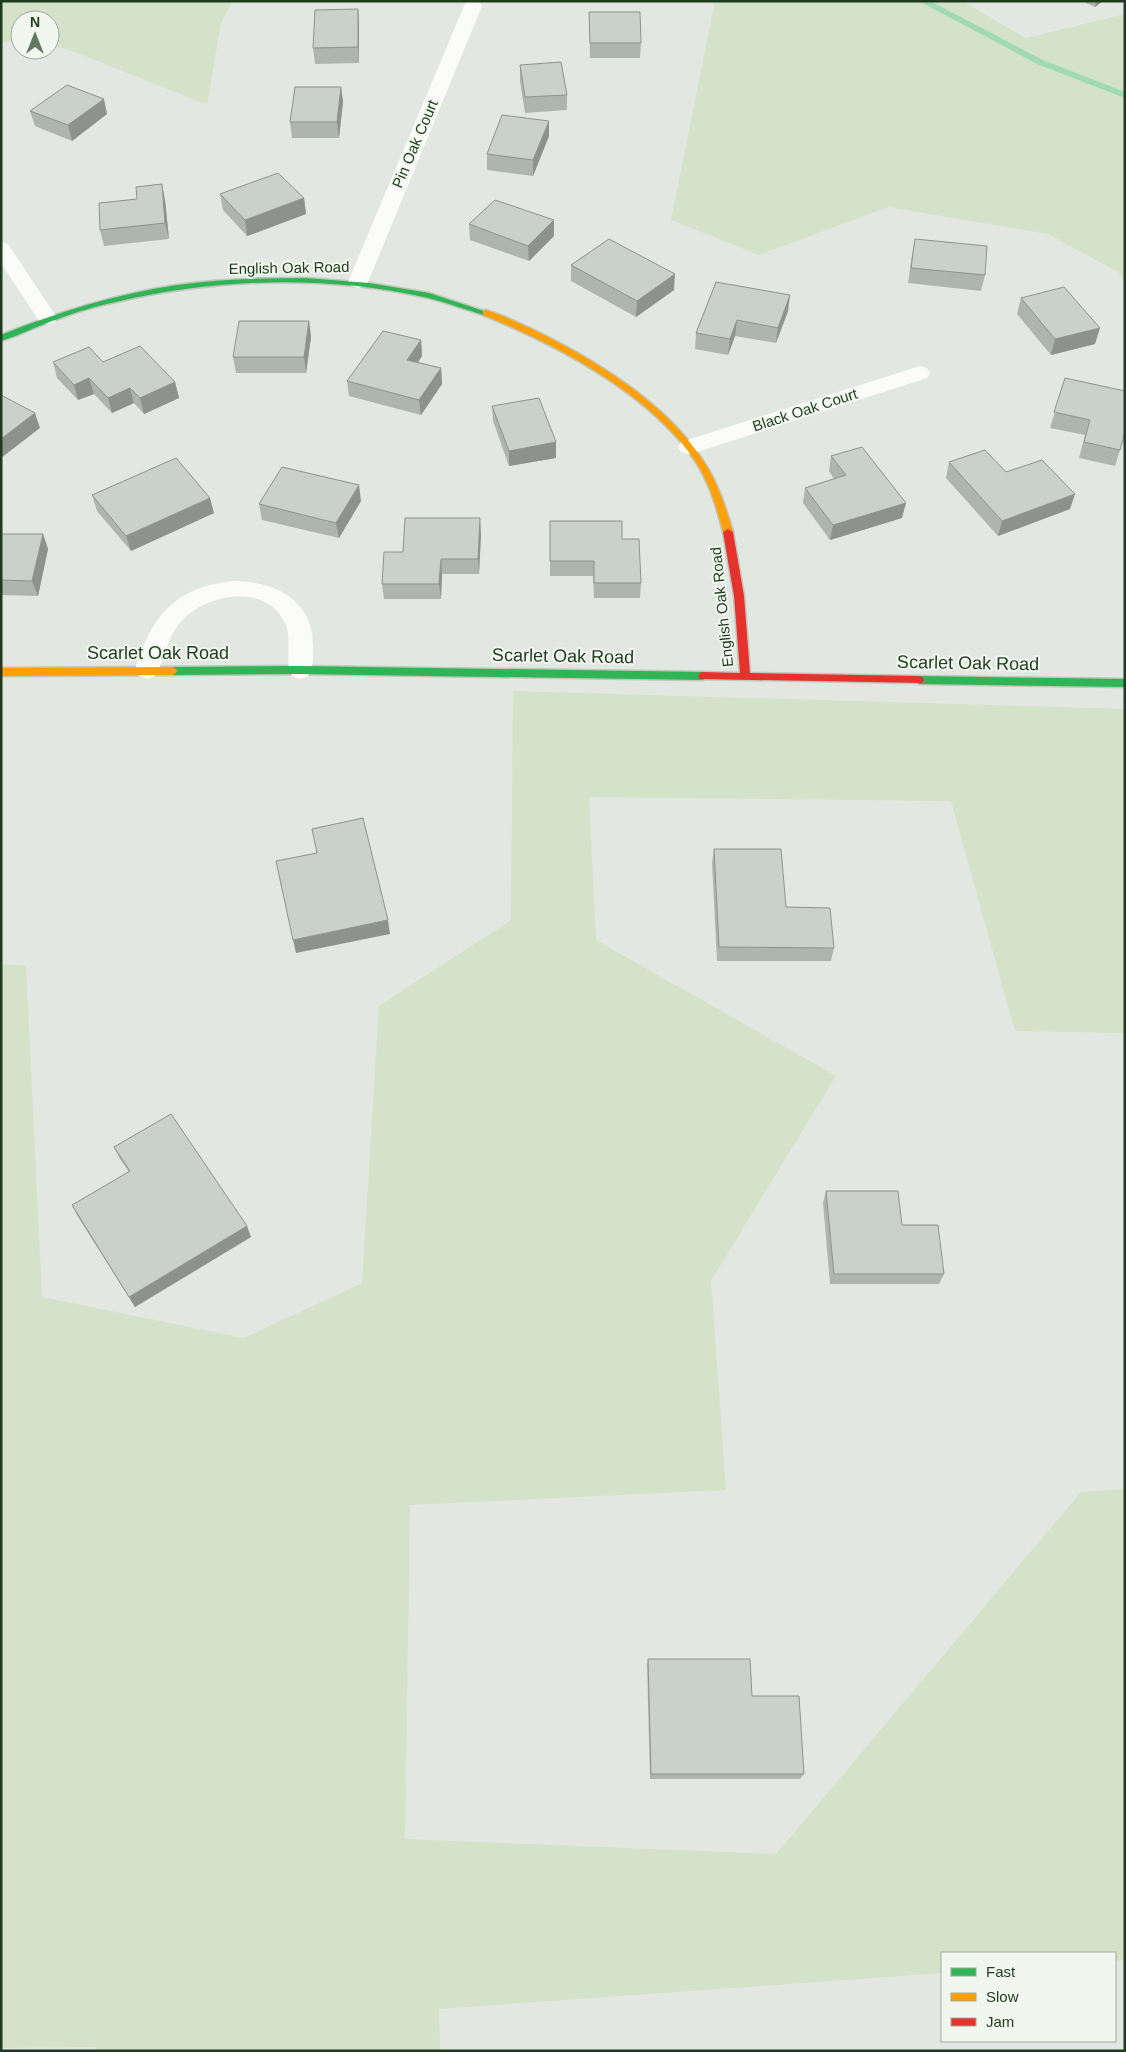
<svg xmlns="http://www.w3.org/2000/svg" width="1126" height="2052" font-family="Arial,sans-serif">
<rect width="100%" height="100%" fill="#e2e8e1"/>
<path fill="#d4e2c9" d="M1,1h232l-12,22 -14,82 -137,-55 -20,-5v-25h-30v21l-19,1z
M715,1h247l64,37 99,-24v268l-7,-10 -70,-38 -160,-27 -129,48 -88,-35z
M513,691l612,18v324l-110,-2 -64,-230 -362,-4 7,143 240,136 -125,205 15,209 -316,15 -5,334 371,15 305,-362 44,-3v471l-10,1v-8h-173v20l-503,36 1,42h-345l1,-4 -95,1v-1084l25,2 16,331 202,41 118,-55 17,-277 132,-86z"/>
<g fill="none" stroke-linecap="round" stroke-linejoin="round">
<path fill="#9fdab5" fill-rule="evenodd" d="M919,1h11l113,59 82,32v6l-88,-34z"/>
<g stroke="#bfc8bd" stroke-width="3">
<path id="fast" d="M306,278l63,5 60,10 61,20 -4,3c-19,-6 -38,-13 -58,-18 -101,-23 -211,-20 -312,4 -19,4 -40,10 -58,17 -19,6 -37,16 -57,22v-6c57,-23 115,-41 176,-50 42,-6 86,-7 129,-7z
M300,666l403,6 5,4 -5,4 -403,-6 -127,1 -5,-4 5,-4z
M919,676l206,3v8l-206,-3 -5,-4z"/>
</g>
<g stroke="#bfc8bd" stroke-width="3">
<path id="slow" d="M486,310c16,5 31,12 46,19 62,30 135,74 172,133 14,21 22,46 29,70l-2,2h-6l-2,-2c-6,-23 -13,-47 -26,-68 -44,-69 -140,-119 -214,-149v-4z
M173,667l5,4 -5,4 -172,1v-8z"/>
</g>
<g stroke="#bfc8bd" stroke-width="3">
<path id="jam" d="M728,529l5,3 11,64 6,77 169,3 3,1 2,3 -2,3 -222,-4 -2,-3 2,-3 3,-1 37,1 -6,-77 -11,-64z"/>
</g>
<path fill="#fbfcfa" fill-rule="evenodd" d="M471,1l8,1 3,4 -114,276 -3,4 -7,2 -7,-2 -3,-4 116,-276 3,-4z
M1,242l7,2 49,74 -3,5 -7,1 -7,-1 -3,-5 -36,-55z
M920,366l7,2 3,5 -3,5 -230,74 -8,2 -8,-2 -3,-5 3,-5z
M233,581c41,0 80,18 80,65 0,10 1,21 -5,30l-8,3 -8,-3c-9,-15 2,-37 -8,-55 -21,-40 -82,-26 -105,3 -13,16 -14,35 -24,52l-8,3 -8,-3 -4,-6c16,-54 40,-83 98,-89z"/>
<use href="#fast" fill="#30b455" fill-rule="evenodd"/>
<use href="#slow" fill="#ff9f0a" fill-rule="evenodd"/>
<use href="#jam" fill="#e5322d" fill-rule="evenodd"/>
</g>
<path fill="#aeb4ae" d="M1082,1h21l-8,6z
M358,9l1,15v39l-44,1 -2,-16z
M589,12l52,31 -1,15h-50z
M520,65l47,30v15l-42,3 -5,-32z
M341,87l2,15 -4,36h-47l-2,-16z
M30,111l77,3 -35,27 -37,-15z
M549,136l-16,40 -46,-6v-16z
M220,194l84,4 2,16 -59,22 -24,-26z
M137,199l28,1 4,39 -65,7 -4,-16z
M469,224l85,12 -25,25 -59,-21z
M915,239l70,36 -4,16 -73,-8 4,-28z
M571,265l103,25 -38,27 -65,-36z
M716,282l72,29 -12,32 -41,-7 -7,19 -33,-6 1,-16z
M1021,298l74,46 -44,11 -34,-41z
M309,321l2,16 -5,36h-70l-3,-16z
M421,340l1,16 -4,6 23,6 1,16 -21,31 -72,-19 -2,-15z
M53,362h50l72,20 4,16 -35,16 -10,-11 -22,10 -18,-19 -16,6 -21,-22z
M1065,378l55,72 -5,16 -36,-8 6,-23 -35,-7z
M492,406l64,36v16l-47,8 -16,-45z
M831,456l71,62 -72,22 -27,-37 2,-15 29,-9 -5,-8z
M949,462l57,10 64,37 -72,27 -52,-58z
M92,495l122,18 -83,38 -34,-40z
M361,501l-22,37 -77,-18 -3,-16z
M550,521l72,18 19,44 -1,15h-46l-1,-22h-43z
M1,534h42l5,15 -10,47 -37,-1z
M481,534l-2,40h-37l-1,25h-57l-2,-15 21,-32z
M714,849l72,58 48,41 -3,13h-114l-5,-98z
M114,1147l137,90 -116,70 -57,-90 -6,-12 57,-33 -9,-13z
M826,1191l76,34 42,49 -5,10h-109l-7,-81z
M648,1659l104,37 52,78 -4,5h-150l-3,-114z"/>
<path fill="#8d928d" d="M1096,1h7l-8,6z
M358,9l1,15v39l-1,-16z
M341,87l2,15 -4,36 -2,-16z
M104,99l3,15 -35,27 -4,-16z
M549,121v15l-16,40v-16z
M162,184l3,16 4,39 -4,-16z
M304,198l2,16 -59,22 -2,-16z
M554,220v16l-25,25 -1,-15z
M675,274l-1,16 -38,27 1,-16z
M790,295l-2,16 -12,32 2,-15z
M737,320l-2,16 -7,19 2,-16z
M309,321l2,16 -5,36 -2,-16z
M1100,328l-5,16 -44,11 4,-16z
M421,340l1,16 -13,19 -2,-15z
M441,368l1,16 -21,31 -2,-15z
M89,378l5,16 -16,6 -4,-15z
M175,382l4,16 -35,16 -4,-16z
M130,388l4,15 -22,10 -4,-15z
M35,413l5,15 -39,30v-19z
M556,442v16l-47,8v-15z
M359,485l2,16 -22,37 -3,-15z
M1075,494l-5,15 -72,27 4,-15z
M210,498l4,15 -83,38 -5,-15z
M906,503l-4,15 -72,22 3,-15z
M480,518l1,16 -2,40 -1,-15z
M43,534l5,15 -10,47 -6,-15z
M441,559l1,15 -1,25 -2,-15z
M388,920l2,14 -94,19 -3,-13z
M247,1226l4,11 -116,70 -6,-10z"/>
<path fill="#cad1ca" stroke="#8d928d" d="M358,9v38l-45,1 2,-38z
M589,12h51l1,31h-51z
M561,62l6,33 -42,2 -5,-32z
M67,85l37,14 -36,26 -38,-14z
M295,87h46l-4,35h-47z
M502,115l47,6 -16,39 -46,-6z
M278,173l26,25 -59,22 -25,-26z
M162,184l3,39 -65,7 -1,-27 38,-4 -1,-12z
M495,200l59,20 -26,26 -59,-22z
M609,239l66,35 -38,27 -66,-36z
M915,239l72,7 -2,29 -74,-7z
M716,282l74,13 -12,33 -41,-8 -7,19 -34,-6z
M1064,287l36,41 -45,11 -34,-41z
M239,321h70l-5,36h-71z
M383,331l38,9 -14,20 34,8 -22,32 -72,-19z
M140,346l35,36 -35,16 -10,-10 -22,10 -19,-20 -15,7 -21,-23 36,-15 14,15z
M1065,378l60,13v41l-5,18 -36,-8 6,-22 -36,-8z
M1,395l34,18 -34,26z
M539,398l17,44 -47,9 -17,-45z
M862,447l44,56 -73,22 -28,-37 41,-13 -15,-19z
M985,450l21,22 36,-12 33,34 -73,27 -53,-59z
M176,458l34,40 -84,38 -34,-41z
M282,467l77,18 -23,38 -77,-19z
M405,518h75l-2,41h-37l-2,25h-57l2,-32h19z
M550,521h72v18h17l2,44h-47v-22h-44z
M1,534h42l-11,47 -31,-1z
M363,818l25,102 -95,20 -17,-79 41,-8 -5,-24z
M714,849h67l5,58 44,1 4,40 -115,-1z
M171,1114l76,112 -118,71 -57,-92 58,-34 -16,-24z
M826,1191h72l4,34h36l6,49h-110z
M648,1659h102l2,37h47l5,78h-153z"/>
<g text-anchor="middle" stroke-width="4" stroke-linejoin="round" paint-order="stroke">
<g font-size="15" fill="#1f3b1f" stroke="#f1f7ee">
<text transform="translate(415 144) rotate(-67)" y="5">Pin Oak Court</text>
<text transform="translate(289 268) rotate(-1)" y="5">English Oak Road</text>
<text transform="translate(805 410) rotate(-18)" y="5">Black Oak Court</text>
<text transform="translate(722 607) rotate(-96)" y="5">English Oak Road</text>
</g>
<g font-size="18" fill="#1f3b1f" stroke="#f1f7ee">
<text x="158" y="659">Scarlet Oak Road</text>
<text transform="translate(563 656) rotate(1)" y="6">Scarlet Oak Road</text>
<text transform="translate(968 663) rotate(1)" y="6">Scarlet Oak Road</text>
</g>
</g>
<rect width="1126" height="2052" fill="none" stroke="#1f3b1f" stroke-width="5"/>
<rect x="941" y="1952" width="175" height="90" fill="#f1f7ee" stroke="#9dac9b"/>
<rect x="951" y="1968" width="25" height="8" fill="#30b455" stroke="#9dac9b"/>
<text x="986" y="1977" font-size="15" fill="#1f3b1f">Fast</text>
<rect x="951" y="1993" width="25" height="8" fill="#ff9f0a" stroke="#9dac9b"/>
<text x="986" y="2002" font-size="15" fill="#1f3b1f">Slow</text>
<rect x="951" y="2018" width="25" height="8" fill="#e5322d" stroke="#9dac9b"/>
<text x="986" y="2027" font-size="15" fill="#1f3b1f">Jam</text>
<g transform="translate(35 35)"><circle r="24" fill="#f1f7ee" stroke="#9dac9b"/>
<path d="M0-4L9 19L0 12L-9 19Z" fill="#637863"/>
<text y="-8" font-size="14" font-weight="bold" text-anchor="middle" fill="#1f3b1f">N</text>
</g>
</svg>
